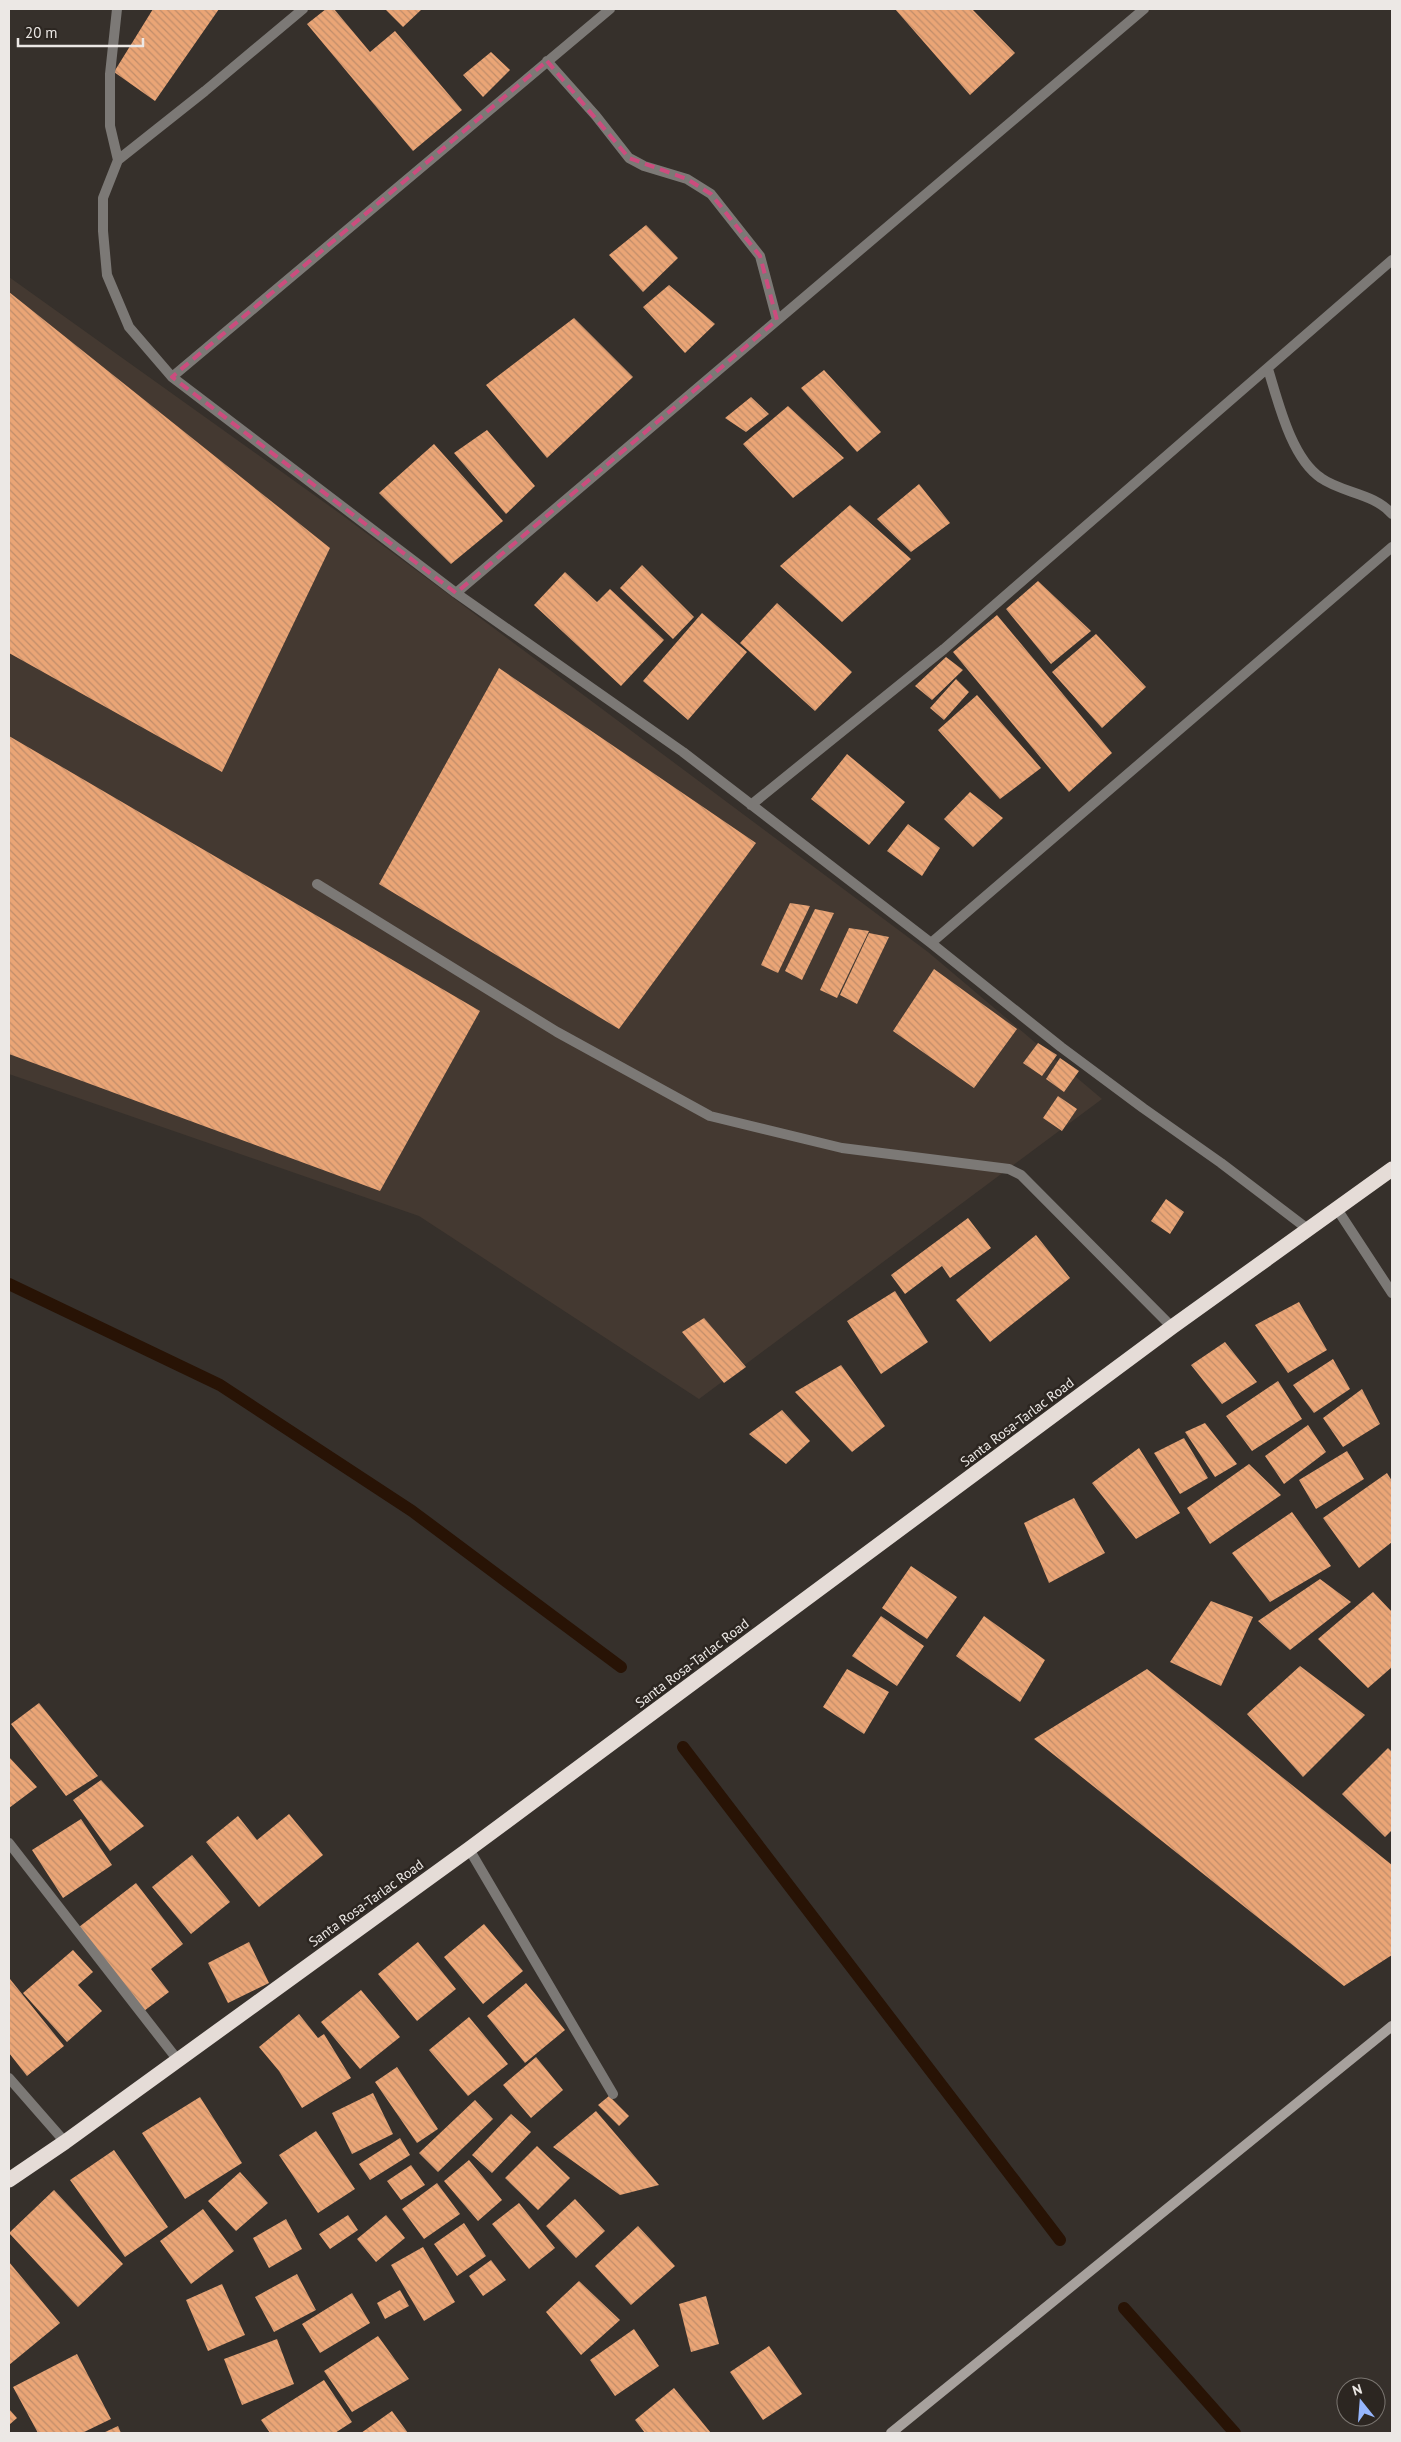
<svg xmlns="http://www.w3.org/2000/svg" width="1401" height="2442" font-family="'PT Sans',sans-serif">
<defs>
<pattern id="building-back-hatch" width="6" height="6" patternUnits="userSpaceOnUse" patternTransform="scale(1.25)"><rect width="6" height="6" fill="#eaa576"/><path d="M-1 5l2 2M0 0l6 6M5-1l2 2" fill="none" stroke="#c18d6a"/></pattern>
</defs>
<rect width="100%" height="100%" fill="#36302b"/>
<path fill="#443931" d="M9,277l333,238 586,437 174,147 -403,300 -280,-183 -410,-142z"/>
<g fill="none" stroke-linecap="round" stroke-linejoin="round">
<path stroke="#281305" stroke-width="12" d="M9,1284l211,101 192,126 209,156
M683,1747l377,493
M1124,2308l111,125"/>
</g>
<path fill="url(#building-back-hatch)" d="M153,9h66l-64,92 -41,-29z
M326,9h8l36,43 25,-21 67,79 -49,41 -106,-127z
M385,9h37l-19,18z
M895,9h77l43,44 -45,42z
M491,52l19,18 -27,27 -20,-22z
M646,225l32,33 -35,34 -34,-37z
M669,285l46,39 -30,29 -42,-46z
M9,292l321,256 -108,224 -213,-119z
M574,318l59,59 -86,81 -61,-73z
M824,370l57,62 -24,20 -56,-64z
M751,397l18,17 -23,18 -21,-14z
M788,406l56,52 -51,40 -50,-54z
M487,430l48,56 -29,28 -52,-61z
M434,444l69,77 -52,43 -72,-71z
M919,484l31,39 -39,29 -34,-33z
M850,505l61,54 -69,63 -62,-56z
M642,565l52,52 -21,22 -53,-51z
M565,572l32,30 13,-13 54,51 -43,46 -87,-81z
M1038,581l53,50 -40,33 -45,-55z
M777,603l75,69 -37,39 -75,-68z
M702,613l45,39 -59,68 -45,-39z
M997,615l115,138 -43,39 -116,-140z
M1096,634l50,53 -44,41 -50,-56z
M946,657l17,13 -31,30 -17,-14z
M499,668l257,175 -137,186 -240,-145z
M956,679l13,13 -25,28 -14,-12z
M977,695l64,73 -41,31 -62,-69z
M9,736l471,275 -100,180 -371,-137z
M847,754l58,48 -36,43 -58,-46z
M970,792l33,26 -30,29 -29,-28z
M908,824l32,24 -18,28 -35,-25z
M790,903l20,3 -32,67 -17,-8z
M815,909l19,4 -32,67 -17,-9z
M849,928l20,3 -32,67 -17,-8z
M869,933l20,4 -32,67 -17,-9z
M934,969l83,60 -43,59 -81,-57z
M1038,1043l19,12 -15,21 -19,-13z
M1060,1058l19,13 -15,21 -18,-13z
M1058,1096l19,13 -15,22 -19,-13z
M1166,1199l18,13 -14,22 -19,-13z
M968,1218l23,30 -41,30 -8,-12 -37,28 -14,-19z
M1036,1235l34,43 -80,64 -34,-42z
M895,1291l33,51 -47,32 -34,-53z
M1299,1302l28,48 -39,23 -33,-48z
M704,1318l42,49 -22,16 -42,-51z
M1225,1342l32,40 -35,22 -31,-39z
M1333,1359l17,30 -36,24 -21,-28z
M841,1365l44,61 -33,26 -57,-60z
M1278,1381l24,38 -50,32 -26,-35z
M1362,1389l18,35 -37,23 -20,-29z
M782,1410l28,31 -24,23 -37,-30z
M1205,1423l32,41 -22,13 -30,-45z
M1308,1425l18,27 -42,32 -19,-28z
M1184,1438l24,40 -28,16 -26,-41z
M1139,1448l41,65 -44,26 -44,-56z
M1347,1451l17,28 -48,30 -17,-29z
M1249,1464l32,31 -71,49 -23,-36z
M1387,1473l5,8v61l-33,26 -36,-50z
M1074,1498l31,55 -56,30 -25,-60z
M1292,1512l39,54 -61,36 -38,-49z
M911,1566l46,31 -30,42 -45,-31z
M1320,1579l31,23 -61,48 -32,-29z
M1373,1592l19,20v55l-24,21 -50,-49z
M1211,1601l42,16 -32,69 -51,-24z
M881,1616l43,30 -27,40 -45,-30z
M984,1616l61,44 -25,42 -64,-46z
M1300,1666l65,49 -62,62 -56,-63z
M847,1669l42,23 -25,42 -41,-27z
M1147,1669l245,196v90l-48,31 -310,-247z
M39,1703l59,73 -32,20 -55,-72z
M1388,1748l4,4v78l-7,7 -43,-43z
M9,1757l28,30 -28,21z
M101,1780l43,46 -34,25 -37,-51z
M289,1814l34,41 -64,52 -53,-65 32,-26 19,24z
M81,1819l31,46 -49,33 -31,-48z
M192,1855l38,47 -39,32 -39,-47z
M136,1883l47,61 -32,25 18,23 -25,19 -65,-84z
M484,1924l39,47 -40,33 -39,-47z
M249,1942l20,41 -41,20 -20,-40z
M418,1942l38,47 -39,32 -39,-47z
M73,1950l20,22 -15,13 24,26 -35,31 -44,-49z
M10,1979l54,67 -37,30 -18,-23z
M526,1983l39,47 -40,33 -38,-47z
M361,1990l39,47 -40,32 -39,-47z
M299,2014l19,24 6,-4 27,44 -49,30 -23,-37 -20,-24z
M469,2017l39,47 -40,32 -39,-46z
M536,2057l27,33 -32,28 -28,-33z
M397,2067l41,62 -21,14 -42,-61z
M373,2093l20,41 -41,20 -20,-41z
M609,2096l20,20 -10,10 -21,-21z
M200,2097l42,66 -57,36 -43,-66z
M475,2100l18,19 -55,53 -19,-19z
M596,2111l63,74 -39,10 -67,-48z
M511,2114l20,18 -39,41 -20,-18z
M316,2131l39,58 -37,24 -39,-58z
M400,2138l10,17 -40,25 -11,-16z
M537,2146l33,32 -32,32 -33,-32z
M114,2150l54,77 -43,30 -55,-77z
M469,2160l33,40 -24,21 -34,-40z
M411,2165l14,20 -24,15 -14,-19z
M240,2172l28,31 -32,28 -28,-30z
M437,2183l23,31 -36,25 -22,-30z
M54,2190l69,74 -45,43 -69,-74z
M575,2199l30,32 -29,27 -30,-32z
M519,2203l36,45 -26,21 -37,-45z
M203,2209l31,42 -43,33 -31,-43z
M348,2215l10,15 -28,19 -11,-15z
M386,2215l19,23 -29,24 -19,-23z
M286,2219l16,30 -33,19 -16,-30z
M464,2223l22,33 -29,20 -23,-32z
M638,2226l37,40 -44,39 -36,-39z
M423,2247l32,55 -31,19 -33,-56z
M491,2260l15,20 -23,16 -14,-20z
M9,2262l51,61 -51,42z
M297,2274l19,36 -42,22 -19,-35z
M579,2281l41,39 -39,35 -35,-43z
M222,2284l23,51 -37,16 -22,-51z
M400,2290l9,16 -24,13 -8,-16z
M352,2293l18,30 -50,30 -18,-29z
M706,2296l13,48 -28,8 -12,-48z
M634,2329l25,37 -44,30 -25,-36z
M378,2336l31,43 -57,33 -28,-41z
M277,2339l17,45 -52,21 -18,-46z
M769,2346l33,48 -39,26 -33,-48z
M77,2354l34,65 -29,14h-44l-25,-46z
M324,2380l28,42 -17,11h-65l-9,-13z
M674,2388l37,45h-66l-10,-13z
M9,2409l8,9 -8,7z
M392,2411l16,22h-47z
M118,2426l3,7h-18z"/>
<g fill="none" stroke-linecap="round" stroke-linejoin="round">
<path stroke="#7c7976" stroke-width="10" d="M317,884l240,148 153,84 132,32 167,21 12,6 151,152"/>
<path stroke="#7c7976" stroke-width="10" d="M117,9l-7,65v52l8,34
M303,9l-98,82 -87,69 -15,38v33l4,44 22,52 43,50 284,216 227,159 248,191 130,104 82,61 78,55 88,67
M547,61l49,55 33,42 15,8 43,13 24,15 49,62 17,64
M1268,369c10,32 23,89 53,109 21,15 53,15 71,36
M172,377l438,-368
M456,593l688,-584
M751,805l193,-156 448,-389
M931,943l461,-396
M1337,1209l55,84
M9,1843l168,216
M469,1849l144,245
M9,2078l56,64"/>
<path stroke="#a7a19d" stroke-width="10" d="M891,2433l501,-407"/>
<path stroke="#e5dcd7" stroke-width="15" d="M9,2180l56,-38 404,-293 703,-522 220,-158"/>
</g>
<path fill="none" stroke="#cc4c7e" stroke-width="4" stroke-dasharray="10 6" stroke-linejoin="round" d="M547,61l82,97 58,21 24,15 49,62 17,64 -321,273 -284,-216z"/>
<g text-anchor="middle" stroke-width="5" stroke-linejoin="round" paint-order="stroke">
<g font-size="14" fill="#ece8e5" stroke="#2c2621">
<text transform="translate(1017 1422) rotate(-37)" y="5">Santa Rosa-Tarlac Road</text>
<text transform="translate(692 1663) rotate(-37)" y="5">Santa Rosa-Tarlac Road</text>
<text transform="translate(366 1903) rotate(-36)" y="5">Santa Rosa-Tarlac Road</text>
</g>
</g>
<rect width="1401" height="2442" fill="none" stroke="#ece8e5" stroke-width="20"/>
<g transform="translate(1361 2402) rotate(343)"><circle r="24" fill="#2c2621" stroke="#79746f"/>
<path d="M0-4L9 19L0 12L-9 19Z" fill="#96b6fd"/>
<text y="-8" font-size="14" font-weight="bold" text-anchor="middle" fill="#ece8e5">N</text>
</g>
<path d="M18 38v8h125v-8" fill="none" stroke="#ece8e5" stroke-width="2.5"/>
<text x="25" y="38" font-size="15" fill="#ece8e5" stroke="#2c2621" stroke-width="4" paint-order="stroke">20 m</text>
</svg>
